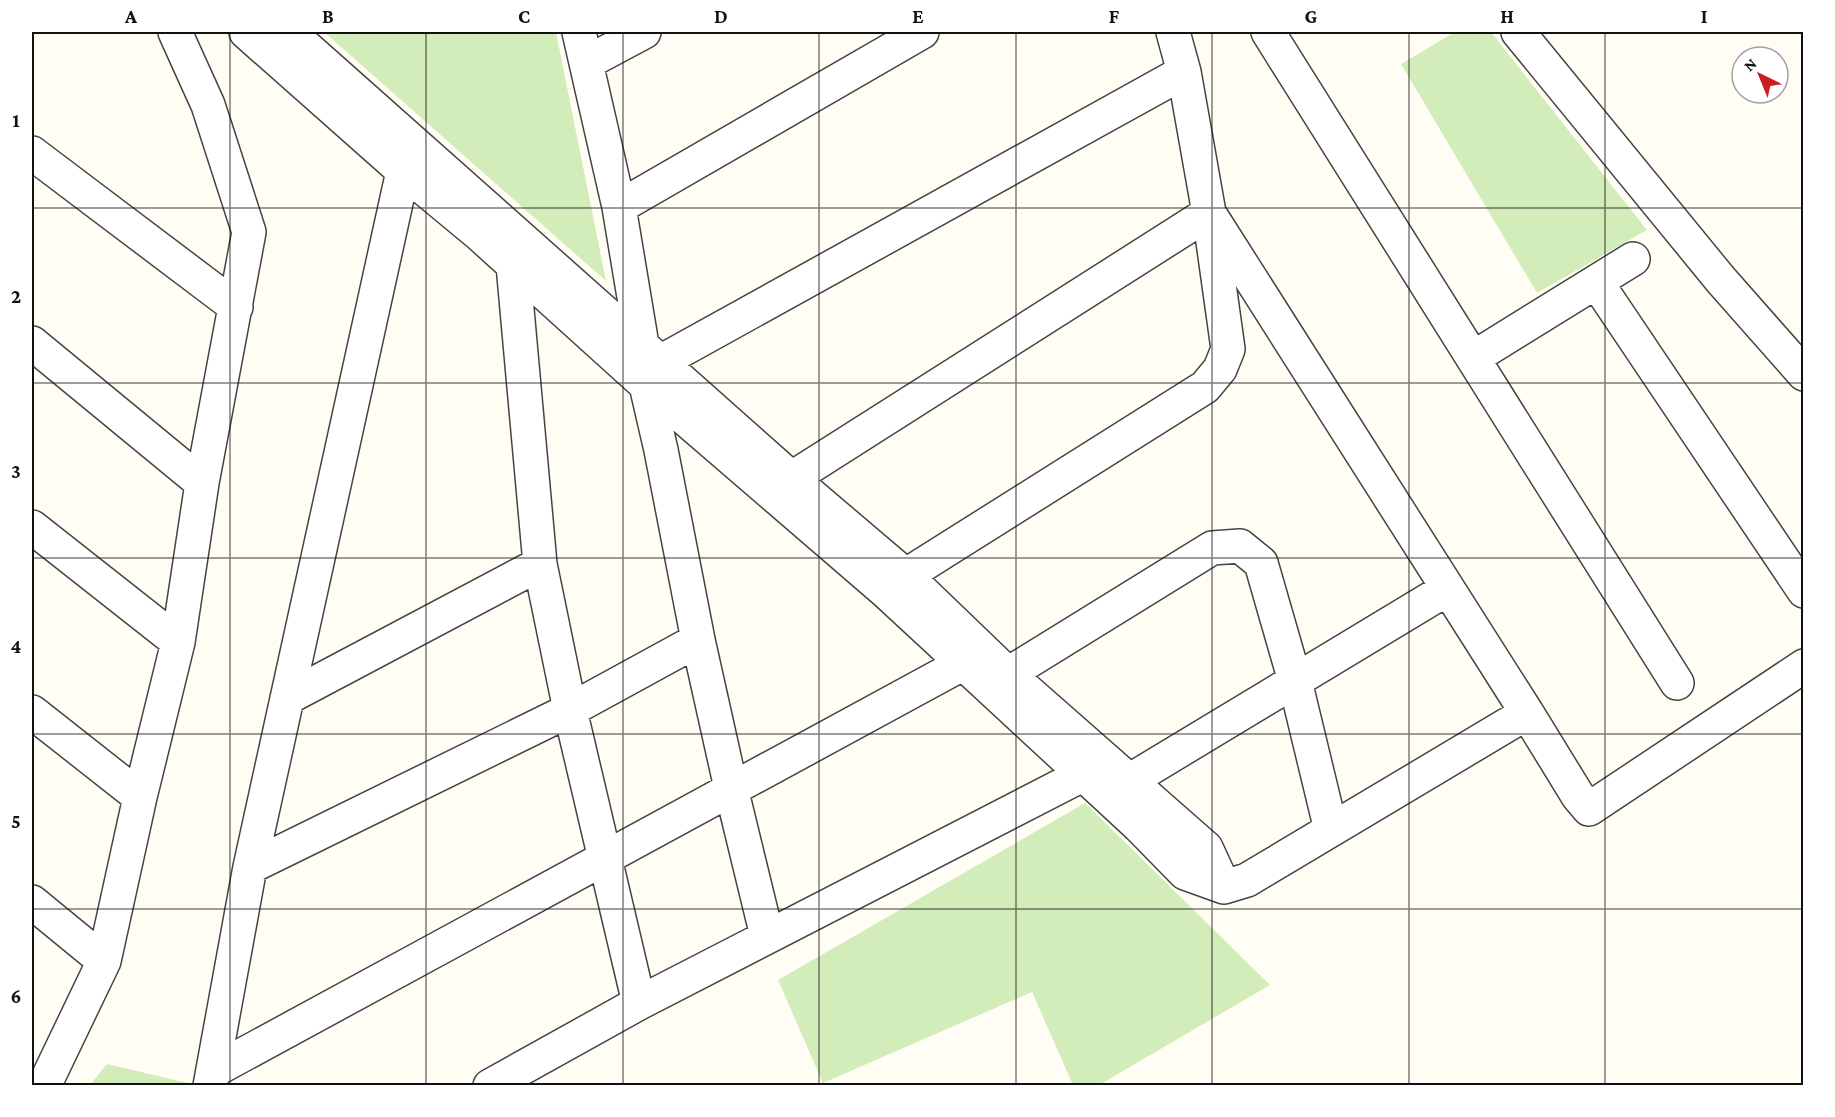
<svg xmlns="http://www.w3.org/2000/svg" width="1835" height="1117" font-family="'Crimson Pro',serif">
<rect width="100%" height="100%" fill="#fffdf4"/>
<path fill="#d3edba" d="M324,32h232l50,249z
M1455,32h36l156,198 -110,63 -136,-229z
M1085,803l185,182 -171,100h-26l-41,-93 -209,91 -45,-103z
M107,1064l85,20v1h-102z"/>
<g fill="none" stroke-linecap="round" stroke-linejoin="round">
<g stroke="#444" stroke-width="36">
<path id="minor" d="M246,32l157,139 76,63 167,151 238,205 255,236 46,47 39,14 23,-7 280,-167 51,83 11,13 215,-143
M289,32l502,446 114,97 103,99 198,174 18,39
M579,32l40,175 23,138 4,40 15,65 37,190 33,148 36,148
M1173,32l11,40 25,141 318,500
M1268,32l409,651
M1518,32l203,248 83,94
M586,63l58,-31
M32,153l204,154
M619,207l303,-175
M513,265l27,299 30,146 69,293
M1597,283l207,308
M32,343l170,140
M1473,358l160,-99
M662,361l522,-289
M775,489l434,-276 19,136 -8,20 -15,18 -316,199
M32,527l146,115
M1008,674l204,-126 28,-2 21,17 34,118 36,149
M287,698l253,-134
M32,712l108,85
M1129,781l318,-192
M250,867l320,-157 128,-70
M32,902l72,59
M213,1071l749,-407
M44,1086l60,-125 36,-164 38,-155 24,-159 47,-251 -41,-127 -33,-73
M210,1086l40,-219 153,-696
M490,1086l149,-83 443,-228"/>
</g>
<use href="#minor" stroke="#fff" stroke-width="33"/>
</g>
<path fill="none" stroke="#111" stroke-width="1.5" stroke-opacity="0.55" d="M230,32v1054M426,32v1054M623,32v1054M819,32v1054M1016,32v1054M1212,32v1054M1409,32v1054M1605,32v1054M32,208h1772M32,383h1772M32,558h1772M32,734h1772M32,909h1772"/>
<rect width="1835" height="1117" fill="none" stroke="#ffffff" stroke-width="66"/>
<g transform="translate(1760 75) rotate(317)"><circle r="28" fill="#ffffff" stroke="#a0a0a0" stroke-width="1.5"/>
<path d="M0-4.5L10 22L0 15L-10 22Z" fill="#cc1d20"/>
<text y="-9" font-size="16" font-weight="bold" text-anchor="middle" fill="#111111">N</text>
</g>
<rect x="33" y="33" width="1769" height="1051" fill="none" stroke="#111" stroke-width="2"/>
<g font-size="20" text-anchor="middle" font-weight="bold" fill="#111">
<text x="131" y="23">A</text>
<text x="328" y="23">B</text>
<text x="524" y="23">C</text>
<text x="721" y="23">D</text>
<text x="918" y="23">E</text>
<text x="1114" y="23">F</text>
<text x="1311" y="23">G</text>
<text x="1507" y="23">H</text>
<text x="1704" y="23">I</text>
<text x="16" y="127">1</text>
<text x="16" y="303">2</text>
<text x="16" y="478">3</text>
<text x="16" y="653">4</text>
<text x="16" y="828">5</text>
<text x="16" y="1003">6</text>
</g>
</svg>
